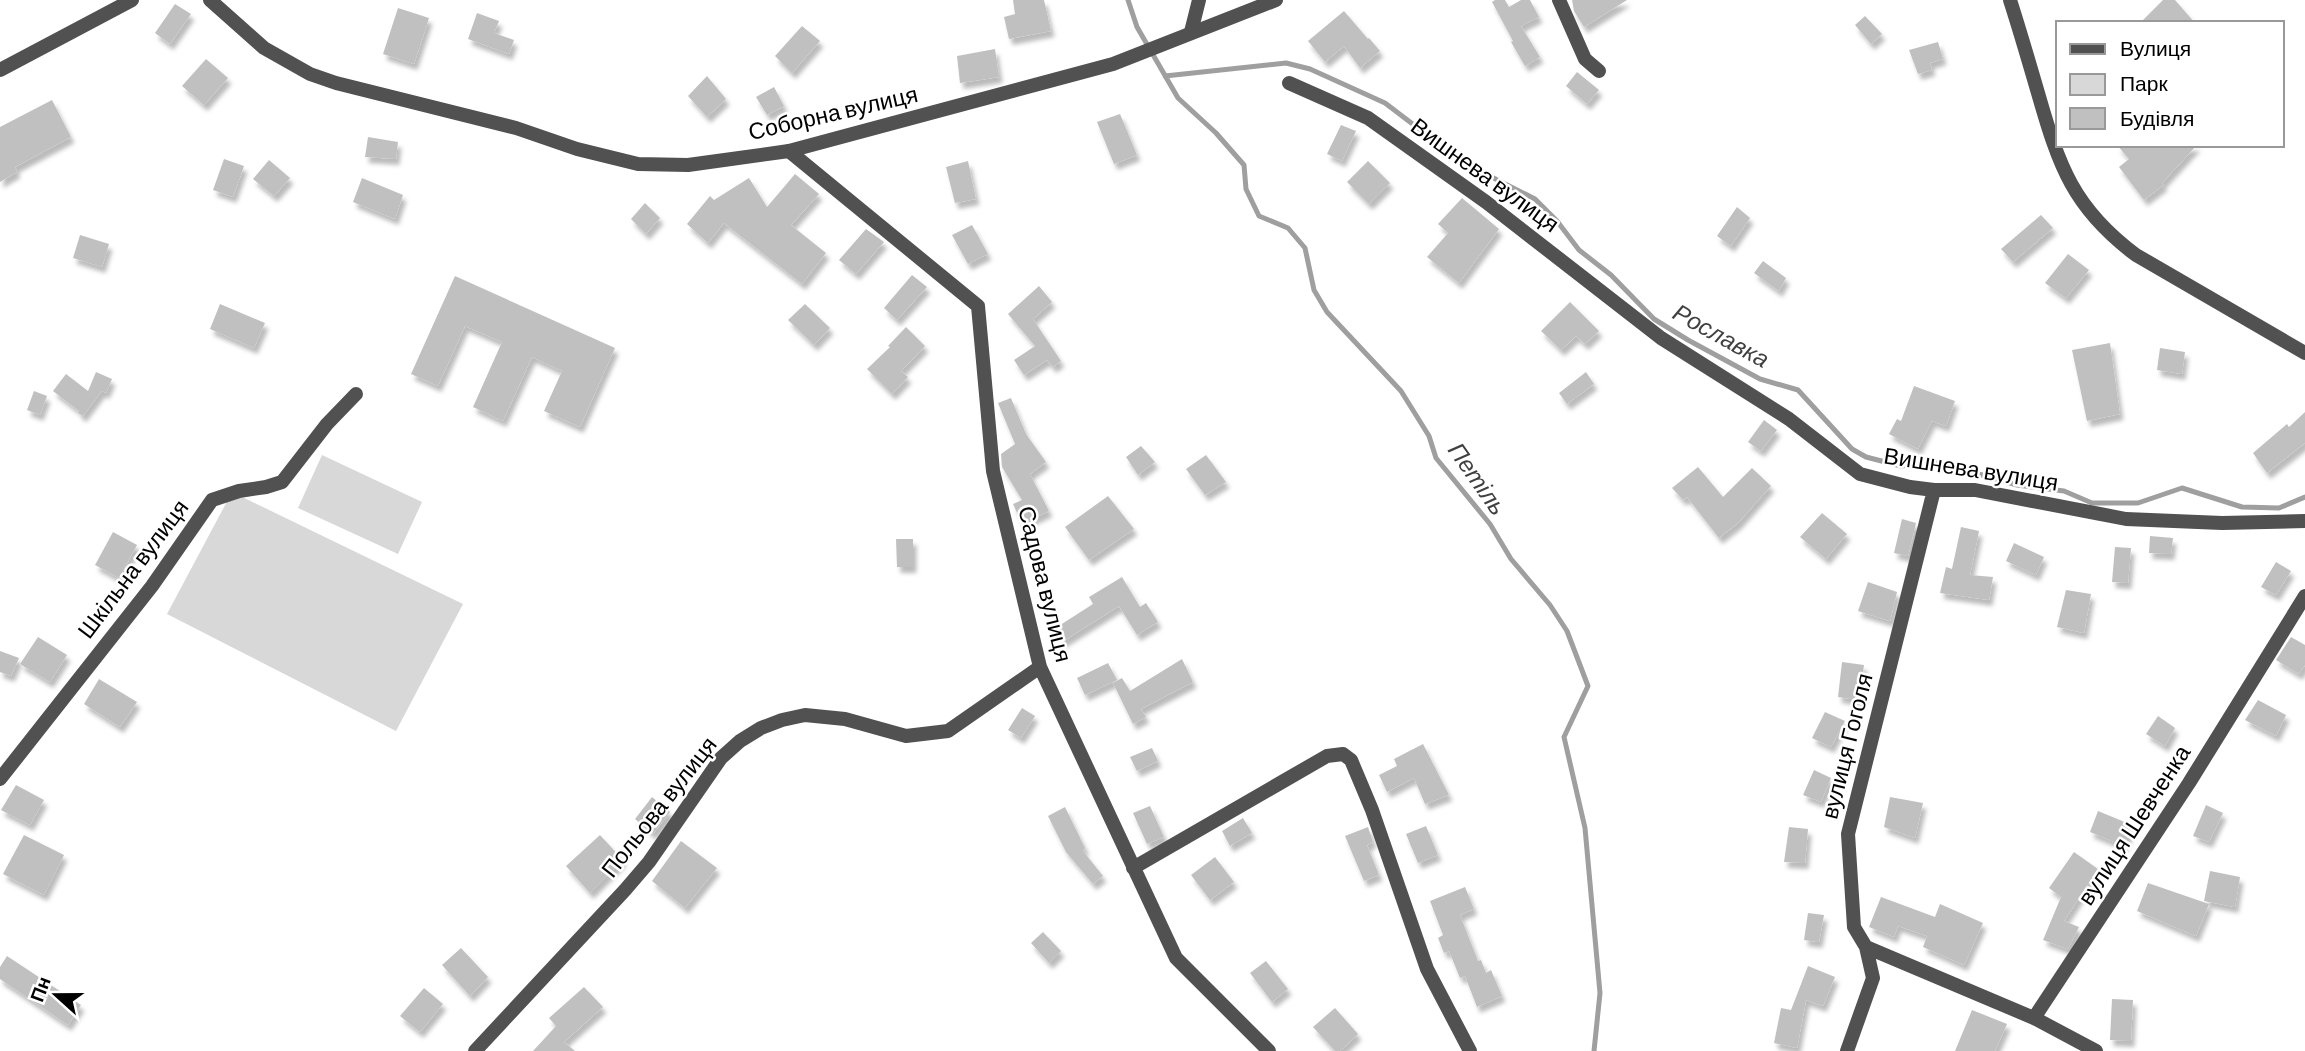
<svg xmlns="http://www.w3.org/2000/svg" width="2305" height="1051" font-family="Barlow,sans-serif">
<defs>
<filter id="shadow"><feDropShadow dx="3.5" dy="6" stdDeviation="2" flood-color="#0004"/></filter>
</defs>
<rect width="100%" height="100%" fill="#fff"/>
<path fill="#d8d8d8" d="M322,455l100,47 -24,52 -100,-46z
M232,492l231,112 -67,127 -229,-117z"/>
<g fill="none" stroke-linecap="round" stroke-linejoin="round">
<path stroke="#9f9f9f" stroke-width="5" d="M1128,0l9,27 41,71 38,35 28,32 2,24 13,27 29,12 17,20 9,42 13,22 74,79 28,45 7,22 54,66 21,35 39,46 17,26 21,55 -24,51 21,91 15,165 -6,58
M1165,76l121,-13 24,6 75,34 79,60 71,36 22,22 22,29 32,25 43,44 34,21 72,39 38,11 54,59 14,8 35,9 39,-3 77,22 47,6 28,12h46l44,-15 60,19 37,1 26,-11"/>
</g>
<path fill="#c0c0c0" filter="url(#shadow)" d="M1013,0h31l7,31 -42,8 -5,-22 11,-3z
M1495,0h10l4,7 12,-7h9l9,17 -18,9 19,31 -15,9 -14,-24 2,-1 -21,-39z
M1572,0h55l-43,27 -10,-16z
M2163,0h12l20,23h-55z
M175,4l16,10 -21,30 -15,-11z
M398,8l31,10 -15,46 -31,-10z
M1344,11l24,28 1,-1 11,13 -20,17 -16,-22 -19,16 -17,-21z
M477,13l22,8 -5,12 20,7 -5,14 -41,-15z
M1865,16l17,18 -11,10 -16,-19z
M802,26l18,15 -28,32 -17,-17z
M1938,42l5,17 -13,4 2,7 -14,4 -9,-24z
M995,49l4,28 -39,6 -3,-27z
M206,59l22,19 -24,27 -22,-19z
M1577,72l22,18 -12,14 -21,-18z
M707,76l19,23 -19,18 -19,-21z
M774,87l10,19 -17,9 -11,-18z
M52,100l19,37 -56,30 2,5 -17,10v-55z
M1120,114l17,41 -23,9 -17,-42z
M1341,125l15,6 -14,30 -15,-7z
M368,137l30,5 -2,17 -31,-2z
M2117,145h80l-35,38 2,2 -20,15 -25,-33 10,-8z
M224,159l20,7 -11,31 -20,-7z
M269,160l21,18 -16,18 -21,-17z
M968,161l8,38 -21,4 -9,-36z
M1368,161l22,22 -21,21 -22,-22z
M795,174l24,20 -28,31 35,28 -24,31 -78,-61 -16,20 -21,-19 23,-28 4,4 35,-22 18,29z
M362,178l41,17 -8,24 -42,-17z
M1462,198l37,31 -40,54 -32,-26 21,-24 -10,-9z
M645,203l15,15 -14,16 -15,-15z
M1737,207l13,11 -19,28 -14,-10z
M2041,215l12,13 -40,34 -12,-13z
M972,225l16,29 -20,10 -16,-29z
M866,229l18,13 -28,32 -17,-14z
M80,235l29,9 -7,23 -29,-9z
M2068,254l21,16 -23,28 -21,-15z
M1763,261l23,17 -7,13 -25,-18z
M912,275l15,12 -30,33 -13,-12z
M455,276l160,72 -35,79 -36,-16 18,-40 -30,-14 -29,64 -30,-14 29,-65 -37,-16 -27,60 -27,-12z
M1039,286l13,16 -19,17 28,42 -8,6 -6,-7 -23,15 -10,-15 21,-14 -27,-32z
M1570,302l29,29 -14,13 -9,-8 -15,14 -20,-19z
M220,304l45,19 -11,25 -44,-19z
M805,304l25,24 -16,17 -26,-25z
M906,327l19,19 -24,25 7,6 -16,17 -25,-25 23,-22 -2,-1z
M2110,343l10,71 -33,7 -15,-71z
M2160,348l25,4 -3,22 -25,-4z
M96,372l16,7 -6,14 -4,-2 -19,25 -5,-3 1,-2 -26,-20 13,-17 22,17z
M1586,372l8,12 -27,20 -8,-11z
M1914,386l41,15 -9,25 -14,-5 -14,28 -29,-15 8,-15 4,2z
M34,391l13,5 -7,19 -13,-5z
M1011,398l15,36 20,28 -16,12 19,37 -27,13 -9,-20 9,-4 -20,-33 -1,-13 14,-10 -17,-41z
M2305,412v31l-38,30 -14,-20 34,-29 2,3z
M1764,420l13,10 -16,21 -13,-9z
M1141,446l14,16 -17,13 -12,-18z
M1206,455l20,27 -21,13 -19,-26z
M1698,467l25,30 29,-29 19,18 -33,37 -19,15 -32,-41 -4,3 -11,-12z
M1108,496l26,33 -45,31 -24,-33z
M1822,513l25,21 -21,25 -26,-22z
M1902,519l14,4 -8,33 -14,-3z
M1961,527l18,4 -9,44 23,2 -4,23 -49,-7 6,-26 6,2z
M113,532l24,13 -18,33 -24,-13z
M2150,536l23,2 -2,16 -22,-1z
M896,539h17v28h-16z
M2014,543l30,14 -8,18 -30,-14z
M2115,547l16,1 -3,35 -16,-1z
M2276,562l15,9 -15,24 -15,-8z
M1122,577l18,30 6,-4 12,19 -21,13 -18,-29 -57,36 -8,-13 39,-25 -4,-7z
M1868,582l29,10 -7,29 -32,-10z
M2066,590l25,4 -7,39 -27,-6z
M38,637l29,18 -17,27 -30,-18z
M2291,637l14,8v20l-6,9 -23,-14z
M0,651l19,7 -8,18 -11,-4z
M1182,659l11,23 -52,27 5,8 -13,7 -20,-41 9,-5 8,13z
M1842,662l22,3 -5,35 -21,-3z
M1108,663l9,17 -32,15 -8,-17z
M99,679l38,23 -17,25 -36,-23z
M2258,700l28,15 -10,21 -31,-16z
M1022,708l13,8 -14,22 -13,-8z
M1825,712l20,9 -14,26 -19,-9z
M2158,716l17,12 -10,18 -19,-12z
M1423,744l26,51 -24,9 -11,-26 -27,14 -8,-17 18,-9 -3,-7z
M1152,748l6,13 -21,10 -7,-14z
M1814,770l17,8 -10,24 -18,-7z
M16,785l28,15 -14,25 -29,-15z
M652,797l18,15 -17,22 -18,-15z
M1890,797l33,6 -8,35 -31,-11z
M2206,805l17,8 -14,29 -16,-6z
M1150,806l14,31 -17,7 -14,-31z
M1065,807l20,41 -2,3 20,25 -10,8 -27,-32 -18,-36z
M2098,811l34,14 -8,21 -34,-14z
M1243,818l9,15 -22,13 -8,-15z
M1426,826l12,29 -20,8 -12,-29z
M1368,827l5,15 -6,3 12,30 -15,6 -19,-45z
M1789,827l19,2 -3,34 -21,-1z
M24,835l40,20 -20,40 -41,-21z
M600,835l23,25 -33,33 -24,-27z
M681,841l36,27 -32,40 -33,-27z
M2074,852l24,17 -34,52 15,6 -11,22 -25,-9 18,-43 -12,-9z
M1215,857l19,25 -24,18 -19,-25z
M2210,871l30,6 -5,30 -31,-6z
M2148,883l61,21 -13,32 -59,-25z
M1465,887l9,22 -14,6 18,46 3,-1 5,13 5,-3 11,26 -25,11 -12,-31 -5,2 -11,-27 -5,2 -6,-15 5,-3 -13,-34z
M1881,897l54,20 5,-13 43,19 -19,42 -41,-18 4,-11 -29,-10 -4,11 -25,-10z
M1808,913l16,2 -5,27 -15,-2z
M1043,932l18,19 -12,12 -18,-20z
M461,948l27,29 -18,19 -28,-31z
M7,956l74,49 -13,20 -68,-46v-12z
M1266,961l22,28 -16,13 -22,-29z
M1808,966l27,11 -12,29 -17,-6 -9,48 -23,-5 7,-35 10,2z
M584,987l19,20 -39,35 11,9h-42l23,-25 -7,-8z
M424,988l19,16 -23,28 -20,-16z
M2112,999l21,1 -2,41 -21,-1z
M1335,1008l23,26 -18,17h-5l-22,-24z
M1972,1010l35,14 -12,27h-40z"/>
<g fill="none" stroke-linecap="round" stroke-linejoin="round">
<path stroke="#515151" stroke-width="14" d="M1559,0l26,59 14,12
M1191,32l8,-32
M1289,83l79,35 118,84 175,136 128,81 71,55 50,13 24,3h41l151,29 96,4 83,-2
M789,151l189,155 15,165 47,196 136,291 93,93
M0,779l152,-193 60,-86 27,-9 27,-4 16,-5 45,-58 29,-30
M1133,868l194,-112 16,-2 8,6 21,50 55,159 43,82
M1866,947l168,71 62,33
M2034,1018l155,-235 116,-187
M475,1051l150,-161 24,-28 72,-104 19,-17 21,-13 21,-8 23,-5 40,4 61,17 42,-5 92,-64
M1847,1051l26,-73 -7,-31 -12,-20 -6,-93 86,-344"/>
<path stroke="#515151" stroke-width="14" d="M210,0l54,48 46,26 26,9 180,45 61,21 61,15 50,1 101,-14 324,-87 163,-64
M2010,0c10,31 19,62 28,93 21,73 35,115 98,162l169,98
M0,70l132,-70"/>
</g>
<g text-anchor="middle" stroke-width="5" stroke-linejoin="round" paint-order="stroke">
<g font-size="23" fill="#000" stroke="#fff">
<text transform="translate(833 113) rotate(-13)" y="8">Соборна вулиця</text>
<text transform="translate(1485 175) rotate(36)" y="8">Вишнева вулиця</text>
<text transform="translate(1971 469) rotate(9)" y="8">Вишнева вулиця</text>
<text transform="translate(133 569) rotate(-53)" y="8">Шкільна вулиця</text>
<text transform="translate(1045 584) rotate(76)" y="8">Садова вулиця</text>
<text transform="translate(1847 746) rotate(-76)" y="8">вулиця Гоголя</text>
<text transform="translate(659 807) rotate(-52)" y="8">Польова вулиця</text>
<text transform="translate(2134 825) rotate(-57)" y="8">вулиця Шевченка</text>
</g>
<g font-size="24" font-style="italic" fill="#404040" stroke="#fff">
<text transform="translate(1721 336) rotate(29)" y="8">Рославка</text>
<text transform="translate(1477 479) rotate(55)" y="8">Петіль</text>
</g>
</g>
<rect x="2056" y="21" width="228" height="126" fill="#ffffff" stroke="#999999" stroke-width="2"/>
<rect x="2070" y="44" width="35" height="10" fill="#515151" stroke="#999999" stroke-width="2"/>
<text x="2120" y="56" font-size="21" fill="#000000">Вулиця</text>
<rect x="2070" y="74" width="35" height="21" fill="#d8d8d8" stroke="#999999" stroke-width="2"/>
<text x="2120" y="91" font-size="21" fill="#000000">Парк</text>
<rect x="2070" y="108" width="35" height="21" fill="#c0c0c0" stroke="#999999" stroke-width="2"/>
<text x="2120" y="126" font-size="21" fill="#000000">Будівля</text>
<g transform="translate(56 995) rotate(291)" stroke="#ffffff" stroke-width="5" paint-order="stroke">
<path d="M0-5L12 26L0 18L-12 26Z" fill="#000000"/>
<text y="-10" font-size="19" font-weight="bold" text-anchor="middle" fill="#000000">Пн</text>
</g>
</svg>
